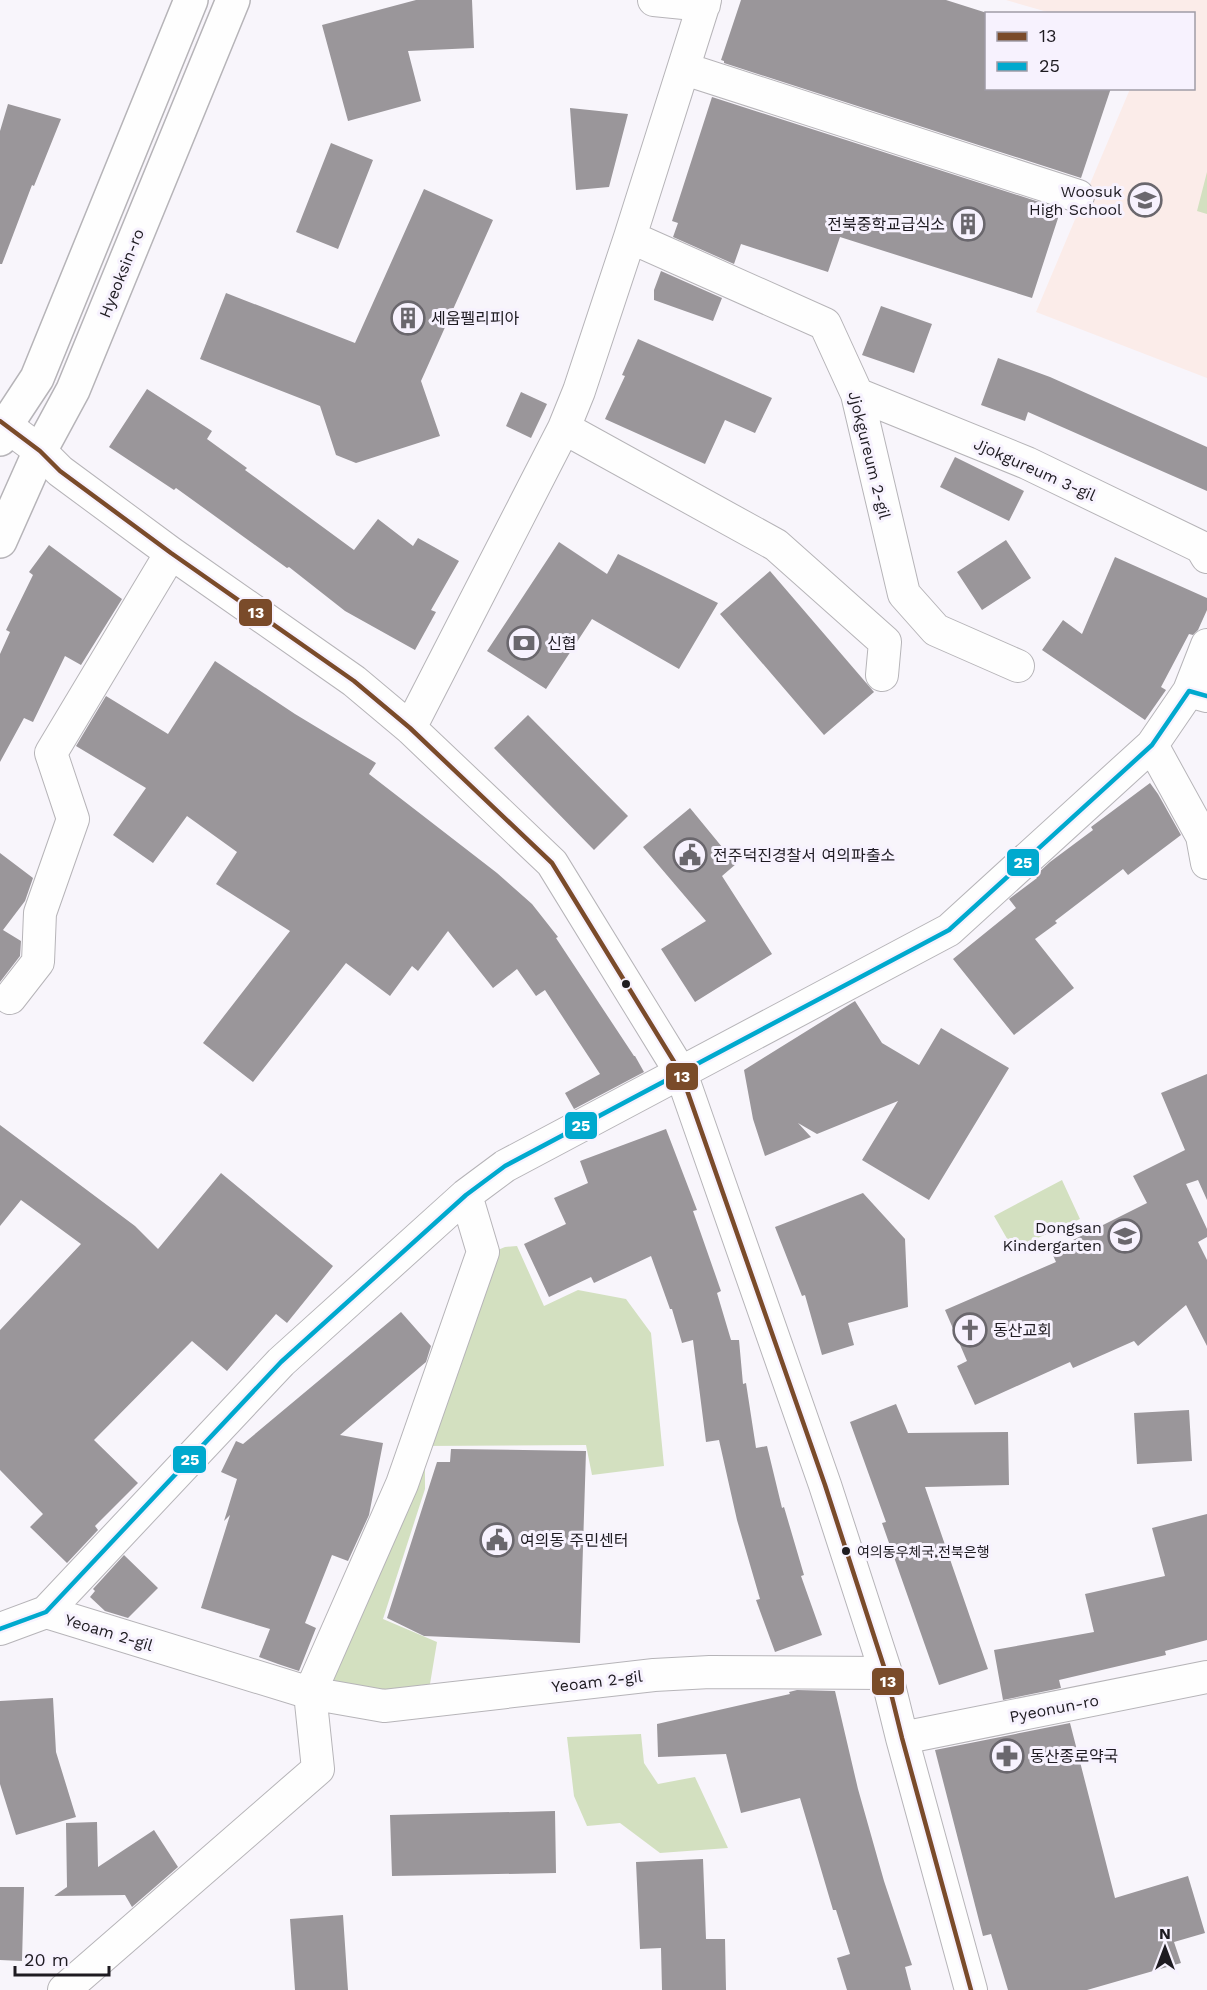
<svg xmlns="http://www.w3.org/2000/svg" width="1207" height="1990" font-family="'Work Sans','Noto Sans KR',sans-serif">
<rect width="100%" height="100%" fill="#f8f5fb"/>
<path fill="#fbece9" d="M1006,0h201v378l-171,-66 94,-223 64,-1v-74l-143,-1z"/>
<path fill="#d3e0c0" d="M1207,172v42l-10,-3z
M1062,1180l18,39 -67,30 -19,-33z
M517,1246l27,60 34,-16 48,9 25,34 13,133 -72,9 -6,-30 -163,1 65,-192 17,-7z
M425,1450v39l-42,130 54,23 -9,54 -111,-5z
M641,1734l3,29 14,21 37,-7 33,71 -68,5 -40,-30 -33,3 -13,-30 -7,-59z"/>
<path fill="#9a969a" d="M416,0h56l2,48 -66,3 13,50 -73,20 -26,-96z
M741,0h205l41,13v75h124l-30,90 -357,-115v-2l-3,-1z
M712,97l349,112 -29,89 -192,-61 -12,35 -87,-28 -7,20 -61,-27 5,-14 -6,-2z
M8,104l53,15 -27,67 -2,-1 -30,79h-2v-133z
M570,108l58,6 -19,73 -33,3z
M331,143l42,17 -35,89 -42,-17z
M424,189l69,31 -72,161 19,55 -84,27 -20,-8 -16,-49 -120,-47 26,-66 129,50z
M661,271l61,27 -9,23 -59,-21v-10z
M881,306l51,18 -18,49 -52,-18z
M638,339l134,59 -17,35 -30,-13 -20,44 -100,-45 20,-43 -3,-1z
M998,358l52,19 157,70v44l-179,-79 -3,9 -44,-16z
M147,389l65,42 -5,8 40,29 -2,2 109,80 24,-31 35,27 5,-8 41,23 -28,49 5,2 -21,38 -70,-39 -56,-44 -2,1 -111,-80 -2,2 -65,-43z
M521,392l26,12 -16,34 -25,-12z
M955,457l69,34 -15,30 -69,-34z
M1006,540l25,38 -49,32 -25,-38z
M559,542l48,32 11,-20 100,49 -39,66 -87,-50 -46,70 -59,-38z
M49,545l73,54 -41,66 -16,-9 -32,66 -9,-4 -24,44v-108l10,-22 -4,-2 27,-55 -4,-3z
M1115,557l92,41v12l-9,20 -5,5 -4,-1 -28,53 5,3 -21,30 -103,-70 21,-30 19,14z
M770,571l104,121 -50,43 -104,-121z
M215,661l80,53 81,49 -7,11 128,99 35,31 26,33 -2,1 78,118h1l9,16 -70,37 -9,-16 35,-19 -55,-84 -9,6 -19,-27 -24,19 -45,-57 -30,40 -6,-5 -22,30 -44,-33 -93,119 -50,-39 87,-112 -74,-47 21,-32 -50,-36 -34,47 -40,-28 33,-47 -70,-42 30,-50 62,38z
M528,715l100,101 -34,34 -100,-102z
M1150,783l8,11 23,41 -53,40 -5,-6 -68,52 2,2 -22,16 39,49 -60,47 -61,-76 63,-51 -7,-9 28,-21 -2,-2 15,-14 43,-32 -2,-3z
M690,808l46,56 -14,12 50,78 -77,48 -34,-53 45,-28 -63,-74z
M0,853l33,25 -8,23 -22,29 18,11 -1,15 -20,26z
M855,1001l27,42 37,22 22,-37 68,40 -80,132 -67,-40 36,-59 -81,33 -19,-11 13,14 -46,19 -12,-37 -9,-49z
M1207,1074v126l-9,-20 -12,4 21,45v8l-9,5 9,18v86l-21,-41 -48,41 -4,-5 -61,27 -3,-6 -95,43 -18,-39 10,-5 -22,-51 111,-48 -5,-11 96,-48 -14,-27 52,-26 -24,-57z
M0,1125l135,101 23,23 63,-76 112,93 -46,57 -11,-9 -49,57 -35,-30 -98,99 44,43 -43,43 3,4 -31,33 -37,-36 13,-13 -43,-44v-140l81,-86 -60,-44 -21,26z
M666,1129l31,81 -4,1 28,80 -4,2 14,47h8l4,44 3,-1 10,65 11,-2 15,62 2,-1 20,68 -3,1 21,59 -47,17 -19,-52 4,-1 -23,-79 -18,-80 -13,2 -13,-102 -11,3 -10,-34h-2l-19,-53 -57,27 -3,-6 -42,20 -25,-53 42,-20 -12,-26 34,-15 -8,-22z
M863,1193l42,46 3,68 -60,16 6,22 -32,10 -17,-60 -3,1 -27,-69z
M401,1312l30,34 -5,16 -86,73 43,8 -14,72 -21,46 -16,-6 -27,68 11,5 -17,43 -21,-7 -19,-7 11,-28 -69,-21 29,-93 -6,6 13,-42 -16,-7 15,-31 7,3z
M896,1404l12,29 100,-1 1,53 -84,2 63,182 -49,16 -57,-162 4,-1 -36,-100z
M1189,1410l3,51 -55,3 -3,-51z
M451,1449l135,2 -6,192 -156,-7 -37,-18 50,-156h13z
M1207,1514v126l-42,11 1,4 -107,25 2,8 -58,12 -9,-50 100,-18 -9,-38 80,-18 -13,-48z
M124,1555l34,33 -30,30 -23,-7 -15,-14 5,-6 -2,-2z
M797,1690l38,1 23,98 26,92 28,84 -7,2 6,23h-64l-10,-32 13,-4 -14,-44h-3l-33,-112 -59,15 -15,-59 -68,3 -1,-33 133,-30 -1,-2z
M53,1698l3,54 20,65 -60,18 -16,-51v-83z
M1070,1723l45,175 73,-22 17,57 -31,9 7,21 -94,27h-79l-17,-56 -8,2 -48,-186z
M555,1811l1,62 -164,3 -2,-61z
M97,1822l1,45 56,-37 24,37 -46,40 -7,-12 -71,1 13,-9 -1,-64z
M703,1859l3,80h19l1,51h-64l-1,-42 -21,1 -4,-87z
M0,1887h24l-2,74 -22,-1z
M343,1915l5,75h-53l-5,-71z"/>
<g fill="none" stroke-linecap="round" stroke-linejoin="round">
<g stroke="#b6b4b8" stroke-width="34">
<path id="minor" d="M654,0l50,5
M685,69l393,127
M630,237l195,87 32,70 47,200 32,36 82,36
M857,394l170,69 174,84 6,10
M0,421l40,30 20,20 111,82 183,128 56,47 142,135 129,210 144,412 61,188 16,65 69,252
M564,428l212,117 109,97 -3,33
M1189,691l18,-46
M410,728l154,-300 15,-37 51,-154 75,-237
M1152,745l50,91 5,27
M10,998l28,-36 2,-49 33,-94 -22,-66 120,-200
M46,1612l264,81 74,13 270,-31 56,-3 176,1
M0,1629l46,-17 235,-250 185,-167 39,-29 444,-236 203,-185 37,-54 18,5
M902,1738l305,-61
M64,1990l254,-221 -8,-76 92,-209 81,-232 -17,-57"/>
</g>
<g stroke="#b6b4b8" stroke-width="36">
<path id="tertiary" d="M0,439l6,-14 31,-47 154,-378
M0,541l40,-90 33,-61 160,-390"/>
</g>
<use href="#minor" stroke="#fefefe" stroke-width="32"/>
<use href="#tertiary" stroke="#fefefe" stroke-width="33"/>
<g stroke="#f7f2fe" stroke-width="9">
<path id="bus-1" d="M0,421l40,30 20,20 111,82 183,128 56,47 142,135 129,210 144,412 61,188 16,65 69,252"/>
</g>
<g stroke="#f7f2fe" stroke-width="9">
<path id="bus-2" d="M0,1629l46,-17 235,-250 185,-167 39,-29 444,-236 203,-185 37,-54 18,5"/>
</g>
<use href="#bus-1" stroke="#7a4b2a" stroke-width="4.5"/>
<use href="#bus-2" stroke="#00a9ce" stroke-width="4.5"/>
</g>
<defs>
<g id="school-ring" transform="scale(1.725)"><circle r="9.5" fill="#f7f2fe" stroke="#6a676d" stroke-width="1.5"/><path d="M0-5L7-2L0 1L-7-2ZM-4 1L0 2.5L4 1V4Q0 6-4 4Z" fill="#6a676d"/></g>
<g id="building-ring" transform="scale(1.725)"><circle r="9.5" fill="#f7f2fe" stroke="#6a676d" stroke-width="1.5"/><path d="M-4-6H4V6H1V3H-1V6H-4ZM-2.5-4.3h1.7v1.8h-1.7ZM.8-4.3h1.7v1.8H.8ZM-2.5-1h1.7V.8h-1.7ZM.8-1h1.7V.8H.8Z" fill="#6a676d"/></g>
<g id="bank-ring" transform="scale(1.725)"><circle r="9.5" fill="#f7f2fe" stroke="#6a676d" stroke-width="1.5"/><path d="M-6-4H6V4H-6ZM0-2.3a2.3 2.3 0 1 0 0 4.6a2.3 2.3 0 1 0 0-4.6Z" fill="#6a676d"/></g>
<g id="civic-ring" transform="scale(1.725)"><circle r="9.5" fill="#f7f2fe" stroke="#6a676d" stroke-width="1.5"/><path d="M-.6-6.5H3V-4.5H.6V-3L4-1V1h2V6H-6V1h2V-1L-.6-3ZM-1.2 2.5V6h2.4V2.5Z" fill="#6a676d"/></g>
<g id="church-ring" transform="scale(1.725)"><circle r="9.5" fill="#f7f2fe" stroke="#6a676d" stroke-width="1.5"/><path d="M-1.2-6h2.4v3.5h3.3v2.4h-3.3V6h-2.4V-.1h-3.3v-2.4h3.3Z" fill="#6a676d"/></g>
<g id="pharmacy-ring" transform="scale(1.725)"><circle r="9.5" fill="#f7f2fe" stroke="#6a676d" stroke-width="1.5"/><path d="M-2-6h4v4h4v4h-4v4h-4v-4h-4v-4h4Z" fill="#6a676d"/></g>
</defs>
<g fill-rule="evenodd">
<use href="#school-ring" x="1145" y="200"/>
<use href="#building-ring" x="968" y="224"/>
<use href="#building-ring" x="408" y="318"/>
<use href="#bank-ring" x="524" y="643"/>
<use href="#civic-ring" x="690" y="855"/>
<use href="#school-ring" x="1125" y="1236"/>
<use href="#church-ring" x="970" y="1330"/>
<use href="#civic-ring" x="497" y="1540"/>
<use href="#pharmacy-ring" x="1007" y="1756"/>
</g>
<g fill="#1e1b21" stroke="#f7f2fe" stroke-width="2">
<circle cx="626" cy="984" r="5"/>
<circle cx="846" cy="1551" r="5"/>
</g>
<g text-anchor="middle" stroke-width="6" stroke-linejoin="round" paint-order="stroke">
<g font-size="14" fill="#1e1b21" stroke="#f7f2fe" text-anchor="start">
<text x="857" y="1557">여의동우체국.전북은행</text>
</g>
<g font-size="16" fill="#1e1b21" stroke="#f7f2fe" text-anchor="start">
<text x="1122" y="197" text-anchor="end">Woosuk<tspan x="1122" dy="18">High School</tspan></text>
<text x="945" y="230" text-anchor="end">전북중학교급식소</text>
<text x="431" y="324">세움펠리피아</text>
<text x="547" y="649">신협</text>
<text x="713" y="861">전주덕진경찰서 여의파출소</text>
<text x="1102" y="1233" text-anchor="end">Dongsan<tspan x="1102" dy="18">Kindergarten</tspan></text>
<text x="993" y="1336">동산교회</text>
<text x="520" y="1546">여의동 주민센터</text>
<text x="1030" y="1762">동산종로약국</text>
</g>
<g font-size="16" fill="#1e1b21" stroke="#f7f2fe">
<text transform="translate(121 273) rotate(-68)" y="6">Hyeoksin-ro</text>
<text transform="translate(870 455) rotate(76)" y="6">Jjokgureum 2-gil</text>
<text transform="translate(1035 469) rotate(24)" y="6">Jjokgureum 3-gil</text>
<text transform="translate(109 1632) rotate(17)" y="6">Yeoam 2-gil</text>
<text transform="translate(597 1681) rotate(-7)" y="6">Yeoam 2-gil</text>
<text transform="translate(1054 1708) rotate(-11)" y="6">Pyeonun-ro</text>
</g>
</g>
<g stroke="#f7f2fe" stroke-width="2">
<rect x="238" y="598" width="35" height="29" rx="6" fill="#7a4b2a"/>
<rect x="1006" y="848" width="34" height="29" rx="6" fill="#00a9ce"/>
<rect x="665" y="1062" width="34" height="29" rx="6" fill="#7a4b2a"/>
<rect x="564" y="1111" width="34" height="29" rx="6" fill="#00a9ce"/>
<rect x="172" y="1445" width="35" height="29" rx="6" fill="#00a9ce"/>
<rect x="871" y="1667" width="34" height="29" rx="6" fill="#7a4b2a"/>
</g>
<g font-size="16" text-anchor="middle" font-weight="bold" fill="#fff">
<text x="256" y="618">13</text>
<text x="1023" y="868">25</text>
<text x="682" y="1082">13</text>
<text x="581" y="1131">25</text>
<text x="190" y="1465">25</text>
<text x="888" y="1687">13</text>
</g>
<rect x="985" y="12" width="210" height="78" fill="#f7f2fe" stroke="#a09ca6" stroke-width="1.5"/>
<rect x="997" y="32" width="30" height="9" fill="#7a4b2a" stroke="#a09ca6" stroke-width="1.5"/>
<text x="1039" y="42" font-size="18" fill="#1e1b21">13</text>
<rect x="997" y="62" width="30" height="9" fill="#00a9ce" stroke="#a09ca6" stroke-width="1.5"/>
<text x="1039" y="72" font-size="18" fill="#1e1b21">25</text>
<g transform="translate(1165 1948)" stroke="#f7f2fe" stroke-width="4.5" paint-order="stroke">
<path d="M0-4.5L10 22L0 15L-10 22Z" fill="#1e1b21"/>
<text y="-9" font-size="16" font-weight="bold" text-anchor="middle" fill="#1e1b21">N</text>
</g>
<path d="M15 1966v9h94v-9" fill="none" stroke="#1e1b21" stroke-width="3"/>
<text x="24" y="1966" font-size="18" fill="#1e1b21" stroke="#f7f2fe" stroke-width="4.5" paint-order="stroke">20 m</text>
</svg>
